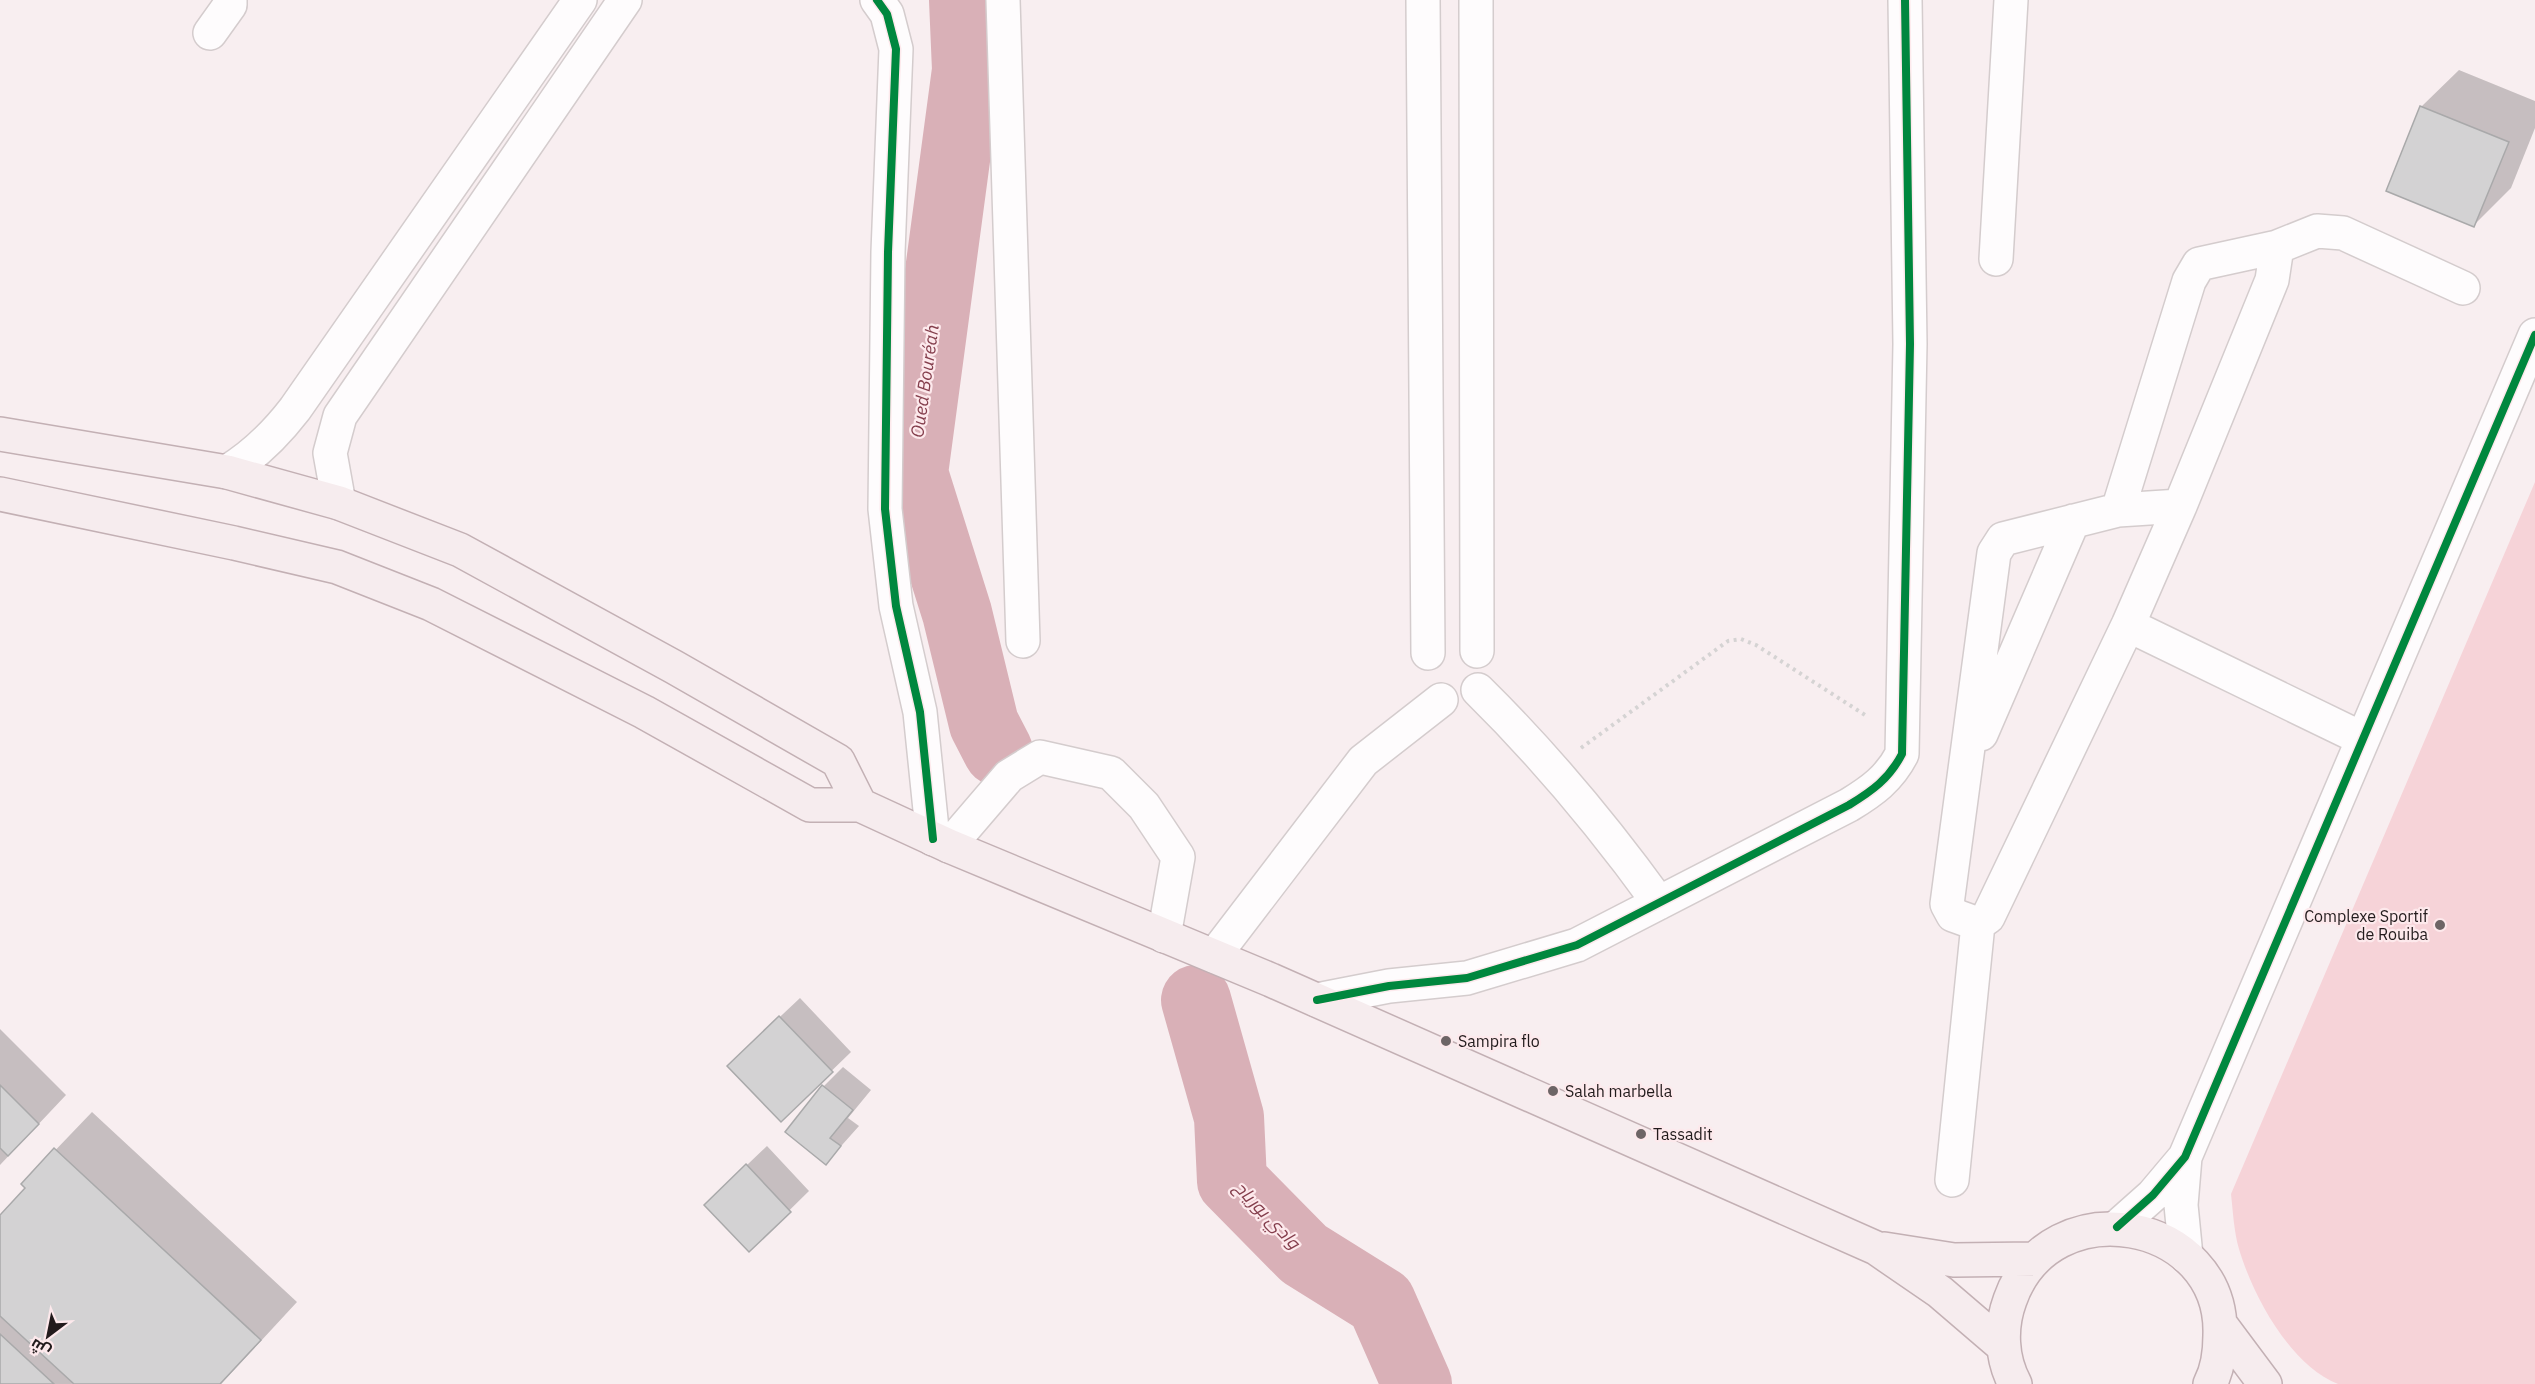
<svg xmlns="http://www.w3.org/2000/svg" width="2535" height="1384" font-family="'IBM Plex Sans',Cairo,sans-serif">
<rect width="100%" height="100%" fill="#f8eef0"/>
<path fill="#f6d3d8" d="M2535,482v902h-197c-48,-19 -85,-88 -99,-135 -5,-17 -6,-37 -8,-55z"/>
<path fill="#0003" d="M2459,70l76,31v27l-24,60 -37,37 -86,-35 34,-84z
M800,998l51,54 -70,68 -33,-73z
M0,1029l66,66 -66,70z
M843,1067l28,23 -23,28 11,8 -33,37 -2,-77z
M92,1112l205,190 -76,82h-221v-168l27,-28 -4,-4z
M767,1146l42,45 -60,59 -24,-64z"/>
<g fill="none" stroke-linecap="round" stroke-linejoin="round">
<path stroke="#d9b0b7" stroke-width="70" d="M964,0l3,70 -54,403 44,140 27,111 14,27
M1196,1000l33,117 3,64 72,73 77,48 36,82"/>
</g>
<path fill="#d3d2d3" stroke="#a9a9aa" stroke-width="1.5" d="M2420,106l89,36 -35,85 -88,-36z
M779,1016l54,56 -52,50 -54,-56z
M0,1085l39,39 -31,32 -8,-8z
M822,1085l31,25 -23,28 11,8 -15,19 -41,-33z
M54,1148l207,192 -41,44h-146l-74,-68v-101l25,-27 -4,-4z
M746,1164l45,48 -42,40 -45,-47z
M0,1334l54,50h-54z"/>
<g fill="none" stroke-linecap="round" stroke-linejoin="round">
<g stroke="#d4cccd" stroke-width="36">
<path id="minor" d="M877,0l10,14 9,35 -8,203 -3,257 11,97 24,106 13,127
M1003,0l20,641
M1423,0l5,653
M1476,0l1,651
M210,33l20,-28v-5
M2277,247l40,-16 26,2 120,55
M1996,259l15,-259
M227,472c28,-17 48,-37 68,-63l285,-409
M339,503l-9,-50 10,-37 285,-416
M2128,625l235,114
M1478,690c67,66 126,137 181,213
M1981,734l92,-213
M949,846l60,-70 31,-19 71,16 33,33 34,51 -14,79
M1978,924l-25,-9 -6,-11 47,-351 9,-14 115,-29 62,-4
M1214,956l149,-195 78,-61
M1317,1000l72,-14 78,-8 110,-33 272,-140c23,-14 40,-26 53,-51l8,-410 -5,-344
M2185,1157l-4,48 5,51
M1952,1180l26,-256 10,-7 140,-292 52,-119 92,-226 5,-33 -78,17 -10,17 -71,229
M2117,1227l36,-32 32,-38 350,-822"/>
</g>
<g stroke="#c3b0b4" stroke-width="36">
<path id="major" d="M0,434l227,38 112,31 121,47 214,117 164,94 22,44
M0,494l234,49 103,24 94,37 213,108 166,93h50l89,41 322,134 605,268 64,44 63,54
M1884,1249l70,11 81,-1
M2221,1325l44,59
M2015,1384c-14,-26 -15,-57 -5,-84 40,-114 214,-82 210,35 0,17 -2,34 -10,49"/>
</g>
<path stroke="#d5d3d3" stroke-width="4" stroke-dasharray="3 4.5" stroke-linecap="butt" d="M1581,748l147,-107 13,-2 15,6 109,70"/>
<use href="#minor" stroke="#fefcfd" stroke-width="33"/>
<use href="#major" stroke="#f6ecee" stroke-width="33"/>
<g stroke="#fde9ec" stroke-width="11">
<path id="cycleway" d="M877,0l10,14 9,35 -8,203 -3,257 11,97 24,106 13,127
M1317,1000l72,-14 78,-8 110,-33 272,-140c23,-14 40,-26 53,-51l8,-410 -5,-344
M2117,1227l36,-32 32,-38 350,-822"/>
</g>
<use href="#cycleway" stroke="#00873e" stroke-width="8"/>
</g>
<g fill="#6d6566" stroke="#fde9ec" stroke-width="2">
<circle cx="2440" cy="925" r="6"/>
<circle cx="1446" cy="1041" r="6"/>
<circle cx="1553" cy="1091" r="6"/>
<circle cx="1641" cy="1134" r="6"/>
</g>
<g text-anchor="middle" stroke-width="4.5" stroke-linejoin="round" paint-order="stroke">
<g font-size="16" fill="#221b1c" stroke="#fde9ec" text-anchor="start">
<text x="2428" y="922" text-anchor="end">Complexe Sportif<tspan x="2428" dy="18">de Rouiba</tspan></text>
<text x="1458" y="1047">Sampira flo</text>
<text x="1565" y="1097">Salah marbella</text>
<text x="1653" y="1140">Tassadit</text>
</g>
<g font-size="18" font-style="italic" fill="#843e4c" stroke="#fde9ec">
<text transform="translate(925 381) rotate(-82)" y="6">Oued Bouréah</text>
<text transform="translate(1267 1215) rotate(46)" y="6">وادي بورياح</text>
</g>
</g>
<g transform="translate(48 1336) rotate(212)" stroke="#fde9ec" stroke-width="4.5" paint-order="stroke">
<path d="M0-4.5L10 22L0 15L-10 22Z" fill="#221b1c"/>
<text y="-9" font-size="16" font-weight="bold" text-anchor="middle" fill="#221b1c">ش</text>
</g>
</svg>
